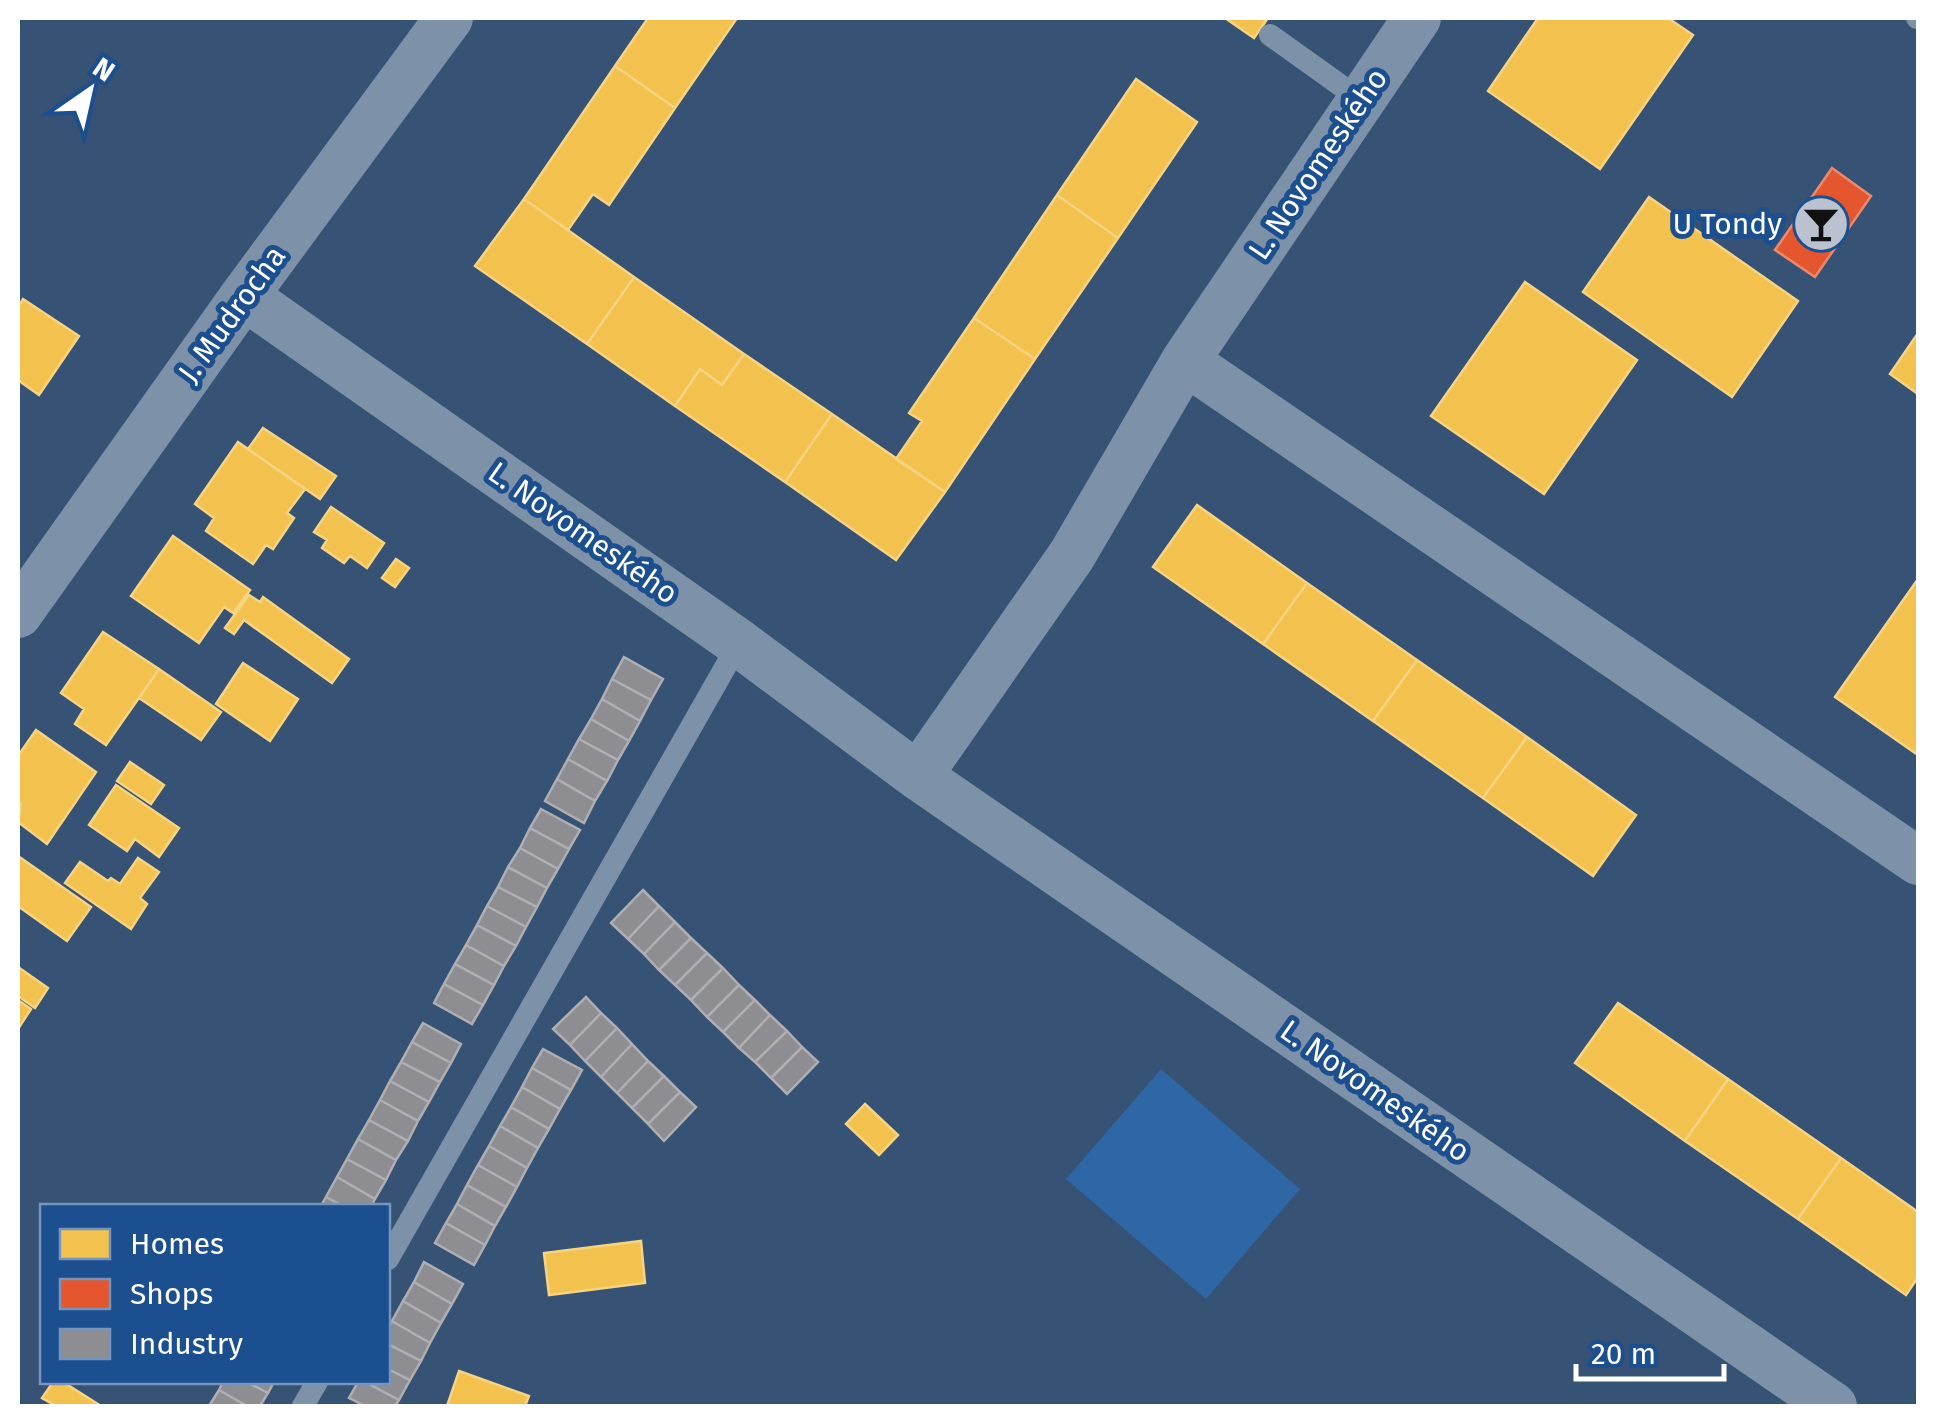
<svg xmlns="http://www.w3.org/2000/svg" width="1936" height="1424" font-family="'Fira Sans',sans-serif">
<rect width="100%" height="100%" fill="#365274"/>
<path fill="#2f66a5" d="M1161,1069l139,120 -94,110 -140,-120z"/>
<path fill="#f2c14e" stroke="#f6d483" stroke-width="2.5" d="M648,18h89l-62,90 -60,-42z
M1225,18h43l-14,20z
M1538,18h130l25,17 -93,134 -112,-78z
M615,66l60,42 -66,97 -16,-11 -25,36 -44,-31z
M1136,79l61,43 -79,116 -61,-43z
M1057,195l61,43 -83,121 -61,-41z
M1649,197l149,104 -66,96 -149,-105z
M524,199l110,78 -47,67 -112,-78z
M634,277l110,77 -22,31 -22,-16 -25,37 -88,-62z
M1525,282l112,78 -93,134 -113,-78z
M23,299l56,37 -40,59 -21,-15v-72z
M974,318l61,41 -90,133 -49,-33 26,-38 -13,-8z
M1918,333v61l-28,-20z
M744,354l88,60 -47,68 -110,-76 25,-37 22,16z
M832,414l113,78 -49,68 -111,-78z
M263,428l73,48 -16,23 -72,-50z
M238,442l67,47 -18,24 7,5 -21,31 -7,-4 -13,19 -47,-33 8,-13 -19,-14z
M1197,505l110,78 -44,61 -110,-77z
M331,507l53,36 -17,25 -17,-12 -6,7 -22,-15 5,-8 -13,-8z
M173,536l77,54 -17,23 -9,-6 -25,36 -68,-47z
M396,559l13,9 -14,19 -13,-9z
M1918,579v176l-83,-58z
M1307,583l110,77 -44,61 -110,-77z
M249,595l11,7 3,-5 86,62 -17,24 -88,-63 -10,14 -9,-6z
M103,632l56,37 -53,76 -31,-21 9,-15 -23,-16z
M1417,660l110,77 -44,61 -110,-77z
M243,663l55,36 -28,42 -54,-37z
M159,669l62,43 -20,28 -62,-42z
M36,730l60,42 -49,72 -29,-22 3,-18 -3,-2v-46z
M1527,737l109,78 -43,61 -110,-78z
M130,762l34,23 -13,19 -34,-23z
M116,785l63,43 -20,29 -24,-18 -8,12 -38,-26z
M18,856l73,51 -24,34 -49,-35z
M138,858l21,14 -19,26 7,6 -16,25 -66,-46 15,-21 28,19 3,-3 9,6z
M18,967l30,21 -13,20 -17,-12z
M18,1000l13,9 -13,20z
M1618,1003l110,76 -43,62 -110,-78z
M1728,1079l113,79 -43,61 -113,-78z
M865,1104l33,31 -19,20 -33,-31z
M1841,1158l77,54v65l-12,18 -108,-76z
M641,1241l4,42 -96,12 -5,-42z
M459,1371l70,25 -4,10h-78z
M53,1382h10l38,24h-45l-14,-8z"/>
<path fill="#e4572e" stroke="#ec896d" stroke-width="2.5" d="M1832,168l39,28 -56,81 -40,-27z"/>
<path fill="#8d8d92" stroke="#afafb3" stroke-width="2.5" d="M624,657l39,22 -12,21 -39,-21z
M612,679l39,21 -11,21 -38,-22z
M602,699l38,22 -11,20 -38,-22z
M591,719l38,22 -11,19 -39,-21z
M579,739l39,21 -11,21 -39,-22z
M568,759l39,22 -12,20 -38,-22z
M557,779l38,22 -11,22 -39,-22z
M541,809l39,21 -11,19 -39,-21z
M530,828l39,21 -11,20 -38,-21z
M520,848l38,21 -11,19 -39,-21z
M508,867l39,21 -10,19 -39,-20z
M498,887l39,20 -11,20 -39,-21z
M643,890l16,16 -31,33 -17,-16z
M487,906l39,21 -10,19 -39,-21z
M659,906l16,16 -31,32 -16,-15z
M675,922l16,16 -32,32 -15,-16z
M477,925l39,21 -12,20 -38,-21z
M691,938l16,15 -32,32 -16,-15z
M466,945l38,21 -10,19 -39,-21z
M707,953l16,15 -32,32 -16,-15z
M455,964l39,21 -11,20 -39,-21z
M723,968l16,17 -32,32 -16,-17z
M444,984l39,21 -11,19 -38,-21z
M739,985l16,15 -32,32 -16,-15z
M586,997l15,16 -31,32 -17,-16z
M755,1000l15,15 -31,33 -16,-16z
M601,1013l16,15 -32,33 -15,-16z
M770,1015l17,16 -32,31 -16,-14z
M423,1023l38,21 -10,19 -39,-21z
M617,1028l15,16 -31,33 -16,-16z
M787,1031l15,16 -31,31 -16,-16z
M412,1042l39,21 -11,19 -39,-20z
M632,1044l16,17 -31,32 -16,-16z
M802,1047l16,15 -31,32 -16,-16z
M543,1049l39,21 -11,20 -39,-22z
M648,1061l16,15 -32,32 -15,-15z
M401,1062l39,20 -11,20 -39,-21z
M532,1068l39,22 -11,19 -38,-22z
M664,1076l16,16 -32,32 -16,-16z
M390,1081l39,21 -11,19 -38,-21z
M522,1087l38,22 -11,20 -38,-22z
M680,1092l16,15 -32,34 -16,-17z
M380,1100l38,21 -10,20 -39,-21z
M511,1107l38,22 -11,19 -38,-22z
M369,1120l39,21 -12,19 -38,-21z
M500,1126l38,22 -11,20 -38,-22z
M358,1139l38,21 -10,20 -39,-21z
M489,1146l38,22 -10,19 -39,-22z
M347,1159l39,21 -11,19 -38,-22z
M478,1165l39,22 -11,20 -39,-22z
M337,1177l38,22 -4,7h-28l-17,-9z
M467,1185l39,22 -11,19 -38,-22z
M326,1197l17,9h-22z
M457,1204l38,22 -10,19 -39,-22z
M446,1223l39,22 -11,20 -39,-22z
M424,1262l39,22 -11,20 -38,-22z
M414,1282l38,22 -11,19 -38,-22z
M403,1301l38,22 -11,20 -38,-22z
M392,1321l38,22 -9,18 -33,-17v-15z
M388,1344l33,17 -11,19 -22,-11z
M388,1369l22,11 -11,20 -34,-18h23z
M223,1382h24l21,11 -8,13h-13l-28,-16z
M247,1382h27l-6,11z
M358,1382h7l34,18 -4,6h-30l-16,-8z
M219,1390l28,16h-38z"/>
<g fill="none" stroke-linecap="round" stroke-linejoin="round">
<path stroke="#7d92a8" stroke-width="22" d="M1917,18h1
M1270,35l91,65
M388,1259l351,-616
M303,1406l14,-24"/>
<path stroke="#7d92a8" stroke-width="48" d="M244,296l495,347 179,133 915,630
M1185,361l733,500
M18,614l226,-318 205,-278
M918,776l154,-221 113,-194 232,-343"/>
</g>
<defs>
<g id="bar-disc" transform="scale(2.875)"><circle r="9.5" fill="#b9c2ce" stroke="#1b4f8f"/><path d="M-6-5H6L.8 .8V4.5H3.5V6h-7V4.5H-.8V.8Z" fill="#111"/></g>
</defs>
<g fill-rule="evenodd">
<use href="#bar-disc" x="1821" y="224"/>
</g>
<g text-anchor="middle" stroke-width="10" stroke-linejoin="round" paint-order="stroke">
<g font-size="30" fill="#fff" stroke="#1b4f8f">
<text transform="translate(1318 164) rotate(-56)" y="10">L. Novomeského</text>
<text transform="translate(232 314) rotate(-54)" y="10">J. Mudrocha</text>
<text transform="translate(583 533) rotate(35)" y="10">L. Novomeského</text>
<text transform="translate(1375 1091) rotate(35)" y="10">L. Novomeského</text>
</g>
<g font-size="30" fill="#fff" stroke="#1b4f8f" text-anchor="end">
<text x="1782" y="234">U Tondy</text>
</g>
</g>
<rect width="1936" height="1424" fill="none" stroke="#ffffff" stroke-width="40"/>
<rect x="40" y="1204" width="350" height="180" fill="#1b4f8f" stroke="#7695bc" stroke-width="2.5"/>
<rect x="60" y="1229" width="50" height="30" fill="#f2c14e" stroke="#7695bc" stroke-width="2.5"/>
<text x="130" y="1254" font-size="30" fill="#ffffff">Homes</text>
<rect x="60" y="1279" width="50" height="30" fill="#e4572e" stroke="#7695bc" stroke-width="2.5"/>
<text x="130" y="1304" font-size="30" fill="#ffffff">Shops</text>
<rect x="60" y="1329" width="50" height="30" fill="#8d8d92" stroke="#7695bc" stroke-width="2.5"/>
<text x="130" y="1354" font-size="30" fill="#ffffff">Industry</text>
<g transform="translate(90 90) rotate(34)" stroke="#1b4f8f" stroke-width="8" paint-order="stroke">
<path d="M0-8L18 38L0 25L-18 38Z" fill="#ffffff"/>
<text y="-15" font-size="28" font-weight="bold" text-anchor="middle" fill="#ffffff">N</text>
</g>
<path d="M1576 1364v15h148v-15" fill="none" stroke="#ffffff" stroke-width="5"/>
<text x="1591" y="1364" font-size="30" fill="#ffffff" stroke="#1b4f8f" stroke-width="8" paint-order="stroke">20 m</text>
</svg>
